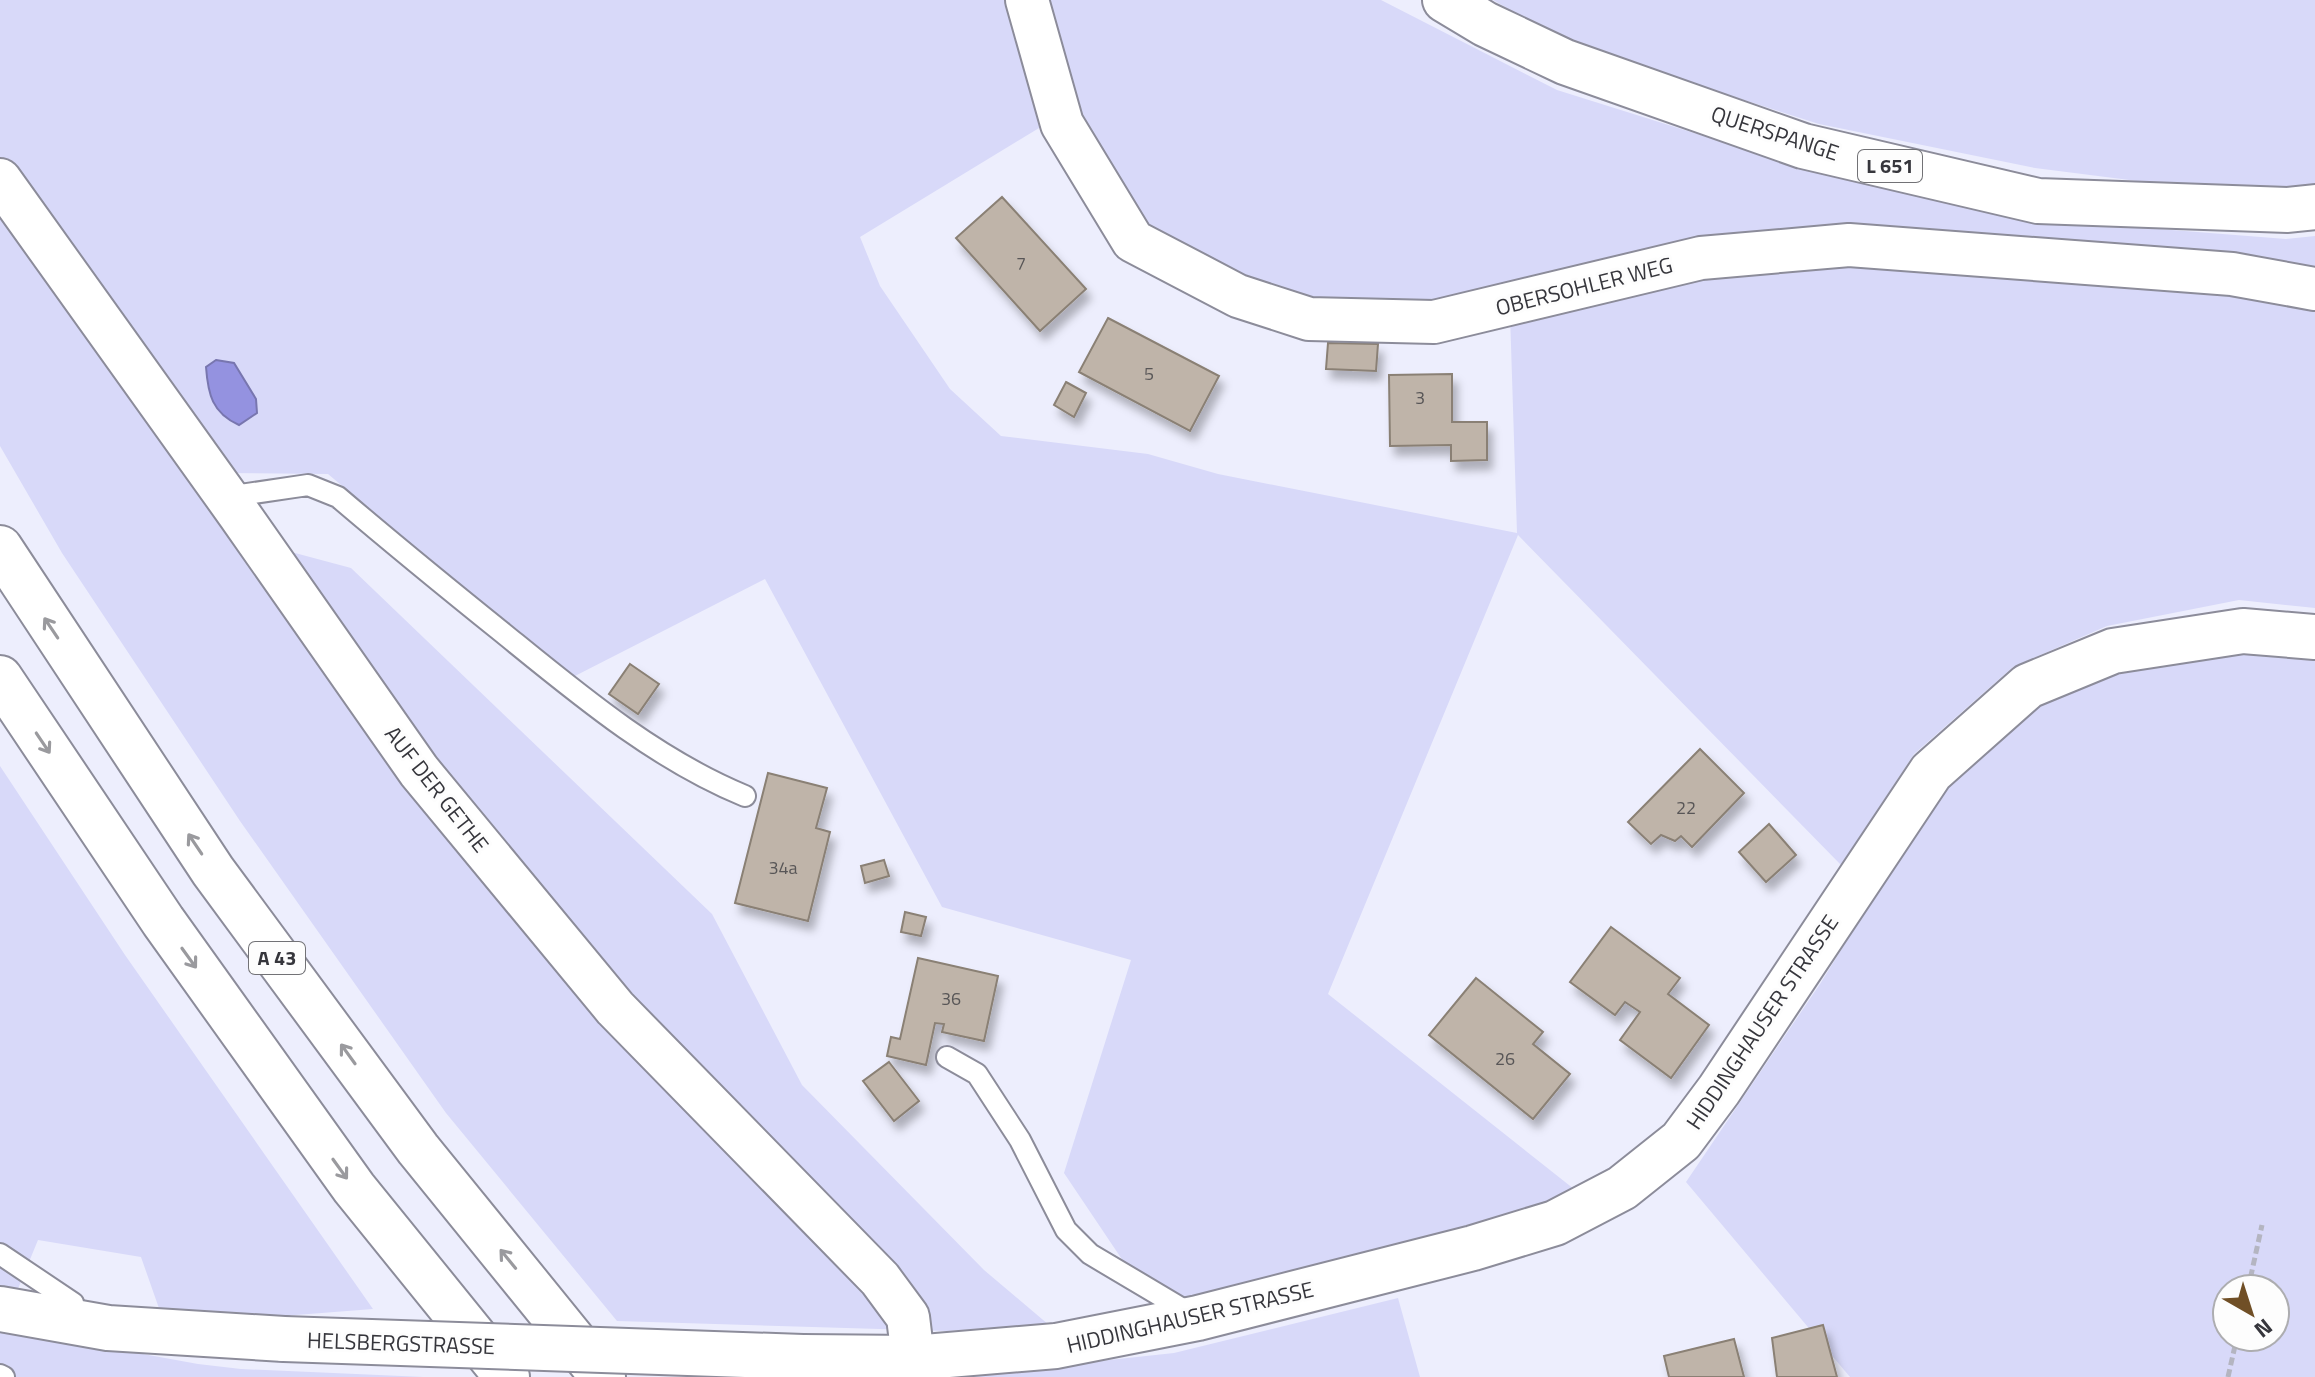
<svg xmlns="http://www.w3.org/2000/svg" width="2315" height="1377" font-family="'Titillium Web',sans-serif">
<defs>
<filter id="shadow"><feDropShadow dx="5" dy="9" stdDeviation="4" flood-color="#0004"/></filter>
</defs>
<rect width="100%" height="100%" fill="#edeefd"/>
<path fill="#d8d9f9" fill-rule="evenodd" d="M0,0h1015l34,122 -189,115 20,49 70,103 51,47 147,18 70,20 299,59 -7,-219 45,-13 296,-45 464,41v311l-76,-8 -132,26 -94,41 -99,87 -73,111 -323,-330 -190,459 251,199 -102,36 -321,81 -92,-137 67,-213 -189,-53 -177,-328 -194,99 -243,-204 -108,-1 -220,-314z
M1039,0h342l176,90 236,74 239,55 254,20 29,-3v39l-471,-40 -409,75h-120l-179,-78 -63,-115z
M1493,0h822v190l-162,-7 -118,-15 -216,-44 -250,-80z
M0,194l243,345 108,29 361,346 90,171 182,185 65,55 -102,6 -330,-10 -171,-208 -206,-292 -178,-268 -62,-107z
M2247,653l68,7v717h-465l-164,-195 134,-198 70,-113 56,-82 94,-83 77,-36zM2227,1289h48v48h-48z
M0,766l125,189 248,354 -153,12 -59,-7 -20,-57 -103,-17 -23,56 -15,-3z
M1398,1298l22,79h-469l223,-24z
M0,1328l198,36 43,5 183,8h-424z"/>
<path fill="#9492e0" stroke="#7876af" stroke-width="2" d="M216,360l18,3 22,36 1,14 -18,12c-27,-12 -31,-31 -33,-58z"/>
<path fill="#bfb4a9" stroke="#8a8074" stroke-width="2" filter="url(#shadow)" d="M1002,197l84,92 -46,42 -84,-93z
M1108,318l111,58 -29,55 -111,-59z
M1328,343l50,1 -2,27 -50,-2z
M1452,374v48h35v38l-36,1v-16l-61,1 -1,-71z
M1066,382l20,11 -12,24 -20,-12z
M630,664l29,20 -21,30 -29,-20z
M1700,749l44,44 -52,54 -11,-11 -6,5 -14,-6 -10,9 -23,-22z
M768,773l59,15 -11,40 14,4 -22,89 -73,-18z
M1769,824l27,31 -30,27 -27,-30z
M884,860l5,16 -24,7 -4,-17z
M905,912l21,5 -5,19 -20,-4z
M1611,927l69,51 -12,16 41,31 -38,53 -51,-38 20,-28 -15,-10 -10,13 -45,-33z
M918,958l80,18 -14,65 -42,-9 2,-8 -9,-1 -9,42 -39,-9 4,-19 9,2z
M1476,978l67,54 -10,12 37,30 -37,45 -104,-84z
M889,1062l30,39 -25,20 -31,-40z
M1823,1325l14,52h-60l-5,-39z
M1734,1339l10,38h-75l-5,-21z"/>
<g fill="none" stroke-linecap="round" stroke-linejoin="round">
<g stroke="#8c8c9a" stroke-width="24">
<path id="lane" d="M227,497l81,-12 30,12c54,46 109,91 165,136 75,61 152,126 242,163
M947,1057l30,17 43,66 46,90 24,24 101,60
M0,1254l73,49 -3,16
M0,1375l4,2"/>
</g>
<g stroke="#8c8c9a" stroke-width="46">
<path id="street" d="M1027,0l35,124 71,117 105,55 71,23 125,3 267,-64 148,-13 383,29 83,15
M0,180l239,334 180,257 196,237 265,271 28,38 5,41"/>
</g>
<g stroke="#8c8c9a" stroke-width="48">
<path id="secondary" d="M0,1309l108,19 176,11
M803,1357l110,1 143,-12 142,-28 275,-70 82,-25 67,-35 59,-47 38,-51 212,-318 97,-86 85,-35 130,-20 72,6"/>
</g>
<g stroke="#8c8c9a" stroke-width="48">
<path id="primary" d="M1445,0l40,24 80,38 238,84 235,55 250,9 27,-3"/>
</g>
<g stroke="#8c8c9a" stroke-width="48">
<path id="highway" d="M0,548l213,323 205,278 185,228
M0,678l163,243 191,267 153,189"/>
</g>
<path stroke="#b4b5c1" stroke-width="5" stroke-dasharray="8 4" stroke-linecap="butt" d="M2248,1289l14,-64
M2228,1377l9,-40"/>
<use href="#lane" stroke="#fff" stroke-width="20"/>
<use href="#street" stroke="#fff" stroke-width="42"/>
<use href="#secondary" stroke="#fff" stroke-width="44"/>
<use href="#primary" stroke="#fff" stroke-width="44"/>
<use href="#highway" stroke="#fff" stroke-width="44"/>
<g stroke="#8c8c9a" stroke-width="48" stroke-linecap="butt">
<path id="secondary-bridge" d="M284,1339l519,18"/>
</g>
<use href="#secondary-bridge" stroke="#fff" stroke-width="44"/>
</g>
<defs><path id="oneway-shaft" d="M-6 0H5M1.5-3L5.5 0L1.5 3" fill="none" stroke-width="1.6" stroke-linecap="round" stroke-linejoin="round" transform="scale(2)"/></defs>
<g stroke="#9a9a9e">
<use href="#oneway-shaft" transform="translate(51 628) rotate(-124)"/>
<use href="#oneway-shaft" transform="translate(43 743) rotate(56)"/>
<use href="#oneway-shaft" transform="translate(195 844) rotate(-124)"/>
<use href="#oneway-shaft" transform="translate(189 958) rotate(54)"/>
<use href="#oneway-shaft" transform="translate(348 1054) rotate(-126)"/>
<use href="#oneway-shaft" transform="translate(340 1169) rotate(54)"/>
<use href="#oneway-shaft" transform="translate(508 1259) rotate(-129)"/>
</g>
<g text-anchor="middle" stroke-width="6" stroke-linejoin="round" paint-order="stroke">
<g font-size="18" fill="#585657">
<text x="1021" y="270">7</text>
<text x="1149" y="380">5</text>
<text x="1420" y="404">3</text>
<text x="1686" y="814">22</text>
<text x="783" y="874">34a</text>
<text x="951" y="1005">36</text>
<text x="1505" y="1065">26</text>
</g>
<g fill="#fdfdfd" stroke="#727276" stroke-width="2">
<rect x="1858" y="150" width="64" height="32" rx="6"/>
<rect x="249" y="942" width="56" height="32" rx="6"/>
</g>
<g font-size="20" font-weight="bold" fill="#36363c">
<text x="1890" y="173">L 651</text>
<text x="277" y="965">A 43</text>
</g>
<g font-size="22" fill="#36363c" stroke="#fdfdfd">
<text transform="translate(1775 133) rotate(18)" y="8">QUERSPANGE</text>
<text transform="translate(1584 286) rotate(-14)" y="8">OBERSOHLER WEG</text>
<text transform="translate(437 789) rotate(52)" y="8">AUF DER GETHE</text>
<text transform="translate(1762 1022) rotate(-56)" y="8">HIDDINGHAUSER STRASSE</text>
<text transform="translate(1190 1317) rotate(-13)" y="8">HIDDINGHAUSER STRASSE</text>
<text transform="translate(401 1343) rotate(2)" y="8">HELSBERGSTRASSE</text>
</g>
</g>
<g transform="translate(2251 1313) rotate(141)"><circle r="38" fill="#fdfdfd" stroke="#adadb0" stroke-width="2"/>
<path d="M0-6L14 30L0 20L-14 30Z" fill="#704f26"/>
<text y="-12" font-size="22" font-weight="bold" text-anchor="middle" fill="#36363c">N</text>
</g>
</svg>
